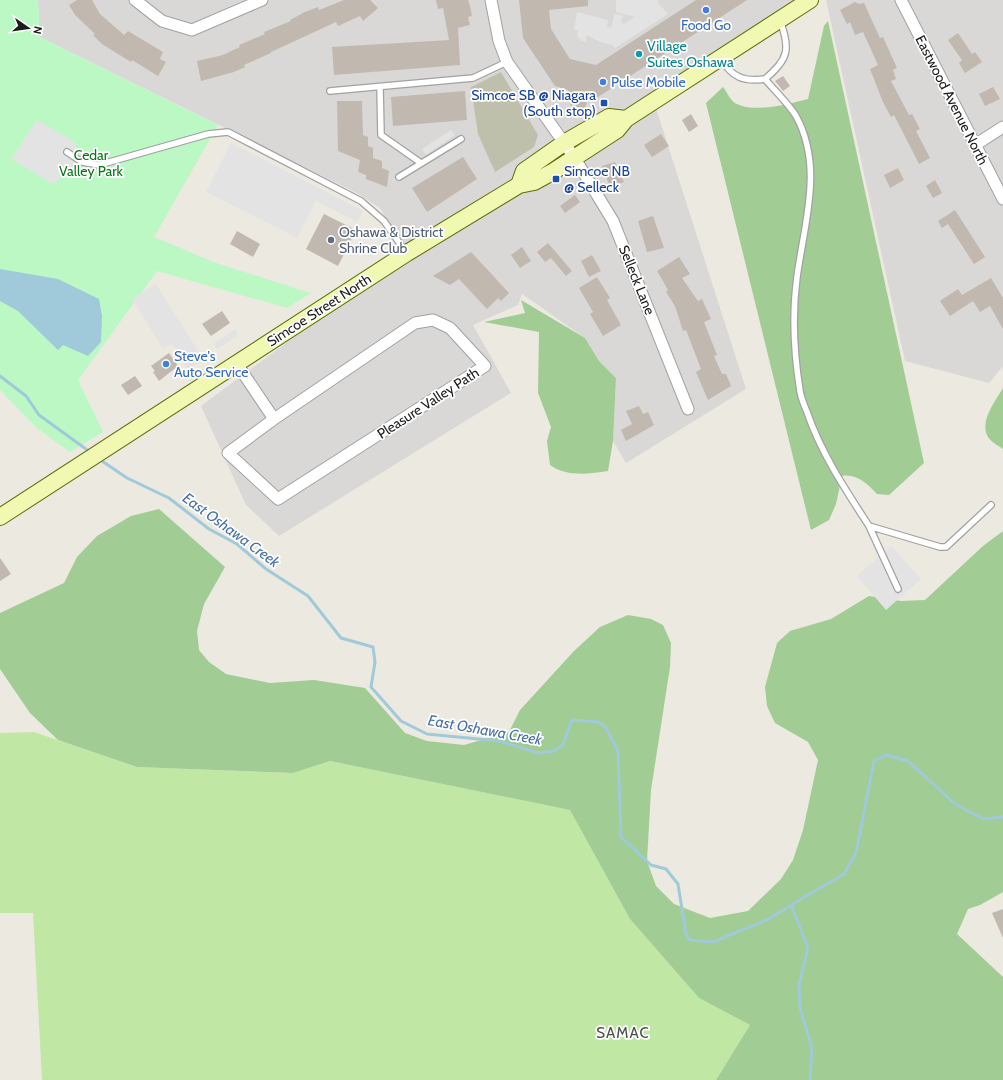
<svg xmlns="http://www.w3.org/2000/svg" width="1003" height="1080" font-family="Cabin,sans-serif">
<rect width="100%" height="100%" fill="#ece9e0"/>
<path fill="#d9d8d7" d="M38,0h771l-155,102 92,287 -120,74 -13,-22 3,-63 -17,-17 -14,-23 -63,-44 -4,11 -45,20 38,68 -232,143 -33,-31 -45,-99 206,-153 -27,-45 -23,-15 -317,-156z
M826,0h177v366l-14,17 -84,-22z"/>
<path fill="#bfc0ac" d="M501,72l37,63 -4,12 -39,25 -17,-38 -7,-47z"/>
<path fill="#c1e7a5" d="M34,732l103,35 156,6 37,-12 240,49 60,109 69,79 51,27 -34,55h-674l-9,-167h-33v-180z"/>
<path fill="#a1cc94" d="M828,21l96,442 -35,32 -12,-1c-9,-10 -21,-21 -35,-18l-6,28 -7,16 -18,10 -105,-427 17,-16c4,5 8,15 14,17 18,9 52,0 71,-5l16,-73z
M521,300l64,38 14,23 17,17 -3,63 -5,30c-20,3 -41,6 -58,-6l-3,-24 4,-14 -13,-34 1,-61 -55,-10 41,-9z
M1003,388v61c-4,-3 -12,-7 -15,-12 -9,-16 7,-35 15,-49z
M159,509l66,58 -21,37 -7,27 2,19 10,12 17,12 44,9 44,-3 51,8 40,45 22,8 37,4 45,-13 11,-22 54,-59 26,-24 28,-12 23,4 12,6 8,18 -1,24 -19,123 -4,71 9,25 18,18 36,14 38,-7 33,-32 12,-19 10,-30 15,-70 -10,-18 -33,-19 -8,-17 -2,-19 12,-44 13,-12 41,-12 38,-23 32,5 24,-1 58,-54 20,-15v361l-23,13 -12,4 -11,25 46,43v103h-287l34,-55 -51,-27 -69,-79 -60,-109 -240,-49 -37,12 -156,-6 -79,-27 -28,-27 -30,-44v-56l64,-30 13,-26 20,-21 34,-20z"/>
<path fill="#bbf8c4" d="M0,0h38l2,37 178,88 -64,112 62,26 95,30 -24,15 -130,-37 -79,109 25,52 -33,20 -33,-24 -37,-38z"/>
<path fill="#e3e3e3" d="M616,0h42v3l10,11 -53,34 -3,-3 -14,-4 -11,-6 -2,7 -4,-1 -4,-6 1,-4 -4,-1 3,-18 31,8 -1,7h3l2,-1 2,-12 9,1 -2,8 3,1 11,-7 -19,-5z
M37,120l36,21 11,17 -3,10 -15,5 -13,11 -42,-25z
M451,130l4,5 -29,20 -4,-6z
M231,143l132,68 -6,11 -41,-21 -19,37 -91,-46z
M156,284l48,76 -16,10 -16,-26 -9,5 -31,-50z
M235,329l3,6 -21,14 -3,-6z
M891,546l30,33 -35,31 -29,-34z"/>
<path fill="#a0c9da" d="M0,269l58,10 41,20 3,17 -1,26 -13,14 -25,-11 -5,5 -40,-39 -18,-10z"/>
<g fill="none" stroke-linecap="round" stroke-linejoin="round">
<path stroke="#a0c9da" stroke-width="3" d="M0,376l26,20 13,19 51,37
M99,459l28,19 42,20 40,31 28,15 29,25 42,27 33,42 32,9 2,15 -4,25 30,34 26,13 72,7 40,12 15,-2 9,-6 9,-25 27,2 7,6 12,23 3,86 30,28 15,4 12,15 8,50 4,6 23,2 56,-23 22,-14 53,-31 12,-21 18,-92 12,-6 22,6 47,43 28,15 20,-2
M791,905l17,43 -9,37 1,23 12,40 -2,32"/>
</g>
<path fill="#c1b8b0" d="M77,0h15l8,14 24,21 4,-4 35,21 -3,7 6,3 -8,14 -26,-16 -1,2 -29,-18 -9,-9 2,-1 -20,-19 -6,-10z
M344,0h26l8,8 -15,13 -3,-5 -22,10 -2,-4 -65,30v1l-27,12 1,2 -11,5 -33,9 -4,-20 26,-6 17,-8 -1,-2 26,-11 -1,-2 27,-11 -1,-1 15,-8 13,-5 1,3z
M436,0h32l2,6 2,10 -4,1 2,8 -12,3 2,37 -126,10 -2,-28 117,-7 -6,-32 -5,1z
M519,0h69v6l-39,4 2,19 19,30 26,6 100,-65h51l-149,97 -9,-3 -4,15 -15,-4 3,-11 -6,-2 1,-2 -13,-4 -32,-48z
M855,2l4,2 5,-1 16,35 3,-1 14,31 -4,2 3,9 -5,2 18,34 3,-1 8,15 -4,2 14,27 -11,6 -25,-49 -3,2 -8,-15 -13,-33 8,-4 -15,-33 -8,3 -5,-13 -3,2 -7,-14z
M958,33l14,21 3,-2 7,10 -17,11 -6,-10 3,-3 -14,-20z
M783,76l7,10 -7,5 -8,-10z
M993,87l7,12 -15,7 -6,-12z
M465,91l2,29 -74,6 -2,-29z
M337,101h25l1,34 5,2v9l5,2v10l9,3v7l7,3 -2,16 -21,-8v-4l-8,-3 2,-12 -22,-9z
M691,114l7,12 -9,6 -7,-12z
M661,134l8,12 -17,11 -8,-12z
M463,157l14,22 -50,33 -15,-24z
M615,162l9,20 -14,5 -8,-21z
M898,168l6,12 -14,8 -6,-13z
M935,180l7,13 -9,5 -7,-12z
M575,195l5,7 -15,11 -5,-7z
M955,210l30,47 -11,7 -26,-40 -6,4 -4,-7z
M324,214l32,16 -18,36 -32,-17z
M653,216l11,32 -17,4 -9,-31z
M237,231l23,13 -7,13 -23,-13z
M548,243l24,28 -6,5 -15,-18 -6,4 -8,-10z
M522,247l9,14 -11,7 -9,-13z
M471,252l38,41 -8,8 -3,-3 -11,11 -28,-30 -9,6 -17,-9z
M592,255l9,16 -12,6 -8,-16z
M679,257l11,17 -8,4 16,23 4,-2 9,20 -7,3 13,33 -3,1 8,18h4l5,12 -23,14 -12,-28 5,-3 -15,-39 -3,1 -8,-25 -9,-14 2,-2 -11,-19z
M597,277l13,21 -3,2 14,25 -18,11 -13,-22 3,-2 -14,-24z
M991,278l12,20v31l-13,-23 -10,6 -7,-11 -23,15 -10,-15 18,-12 4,6z
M222,311l8,12 -19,13 -9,-12z
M169,353l9,13 -19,15 -6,-9 2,-1 -4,-5z
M135,376l7,10 -14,9 -7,-10z
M639,406l4,8 5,-2 6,13 -28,16 -5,-11 11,-6 -6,-13z
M0,558l11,16 -11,7z
M1003,909v29l-11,-25z"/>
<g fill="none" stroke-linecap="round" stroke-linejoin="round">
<g stroke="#a2a2a2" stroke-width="8">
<path id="service" d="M721,59c11,18 22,23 44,20 10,12 23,24 31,37 28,51 8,108 1,161 -5,37 -3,77 3,114 1,7 4,14 7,21 14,41 38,77 62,114
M765,79c23,-19 26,-30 15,-58
M380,87l1,48 40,28
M330,91l143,-13 34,-16
M67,152l15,10 17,3 109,-31 20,-2 133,69 23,20 21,30
M399,177l62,-38
M898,589l-29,-63 71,21h6l45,-42"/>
</g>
<g stroke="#a2a2a2" stroke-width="13">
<path id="minor" d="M135,0l27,21 30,9 70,-30
M491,0l8,41 8,21 67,95 39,64 75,188
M901,0l102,199
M975,145l28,-18
M237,364l37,55 -46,34 50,46 207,-133 -35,-38 -17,-8 -18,3 -141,96"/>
</g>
<g stroke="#5b6e05" stroke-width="18">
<path id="secondary" d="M519,185l5,-14 40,-28 45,-26 17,2
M0,517l407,-264 112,-68 15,-3 20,-11 63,-41 9,-11 184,-119"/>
</g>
<use href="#service" stroke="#fff" stroke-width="5.5"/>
<use href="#minor" stroke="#fff" stroke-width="11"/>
<use href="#secondary" stroke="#f0f8b2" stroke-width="16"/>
</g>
<g fill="#3f7fe0" stroke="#fff" stroke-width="1.5">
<circle cx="706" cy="10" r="4"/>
<circle cx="603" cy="82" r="4"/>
<circle cx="166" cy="364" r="4"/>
</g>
<circle fill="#0f9aa8" stroke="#fff" stroke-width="1.5" cx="639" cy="54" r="4"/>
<g fill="#1a4fb4" stroke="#fff" stroke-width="1.5">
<rect x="600" y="99" width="8" height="8" rx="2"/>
<rect x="552" y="175" width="8" height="8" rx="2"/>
</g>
<circle fill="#5c6f8a" stroke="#fff" stroke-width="1.5" cx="331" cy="240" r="4"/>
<g text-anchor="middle" stroke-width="3.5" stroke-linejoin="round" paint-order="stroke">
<g font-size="14" fill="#366cbe" stroke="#fff" text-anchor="start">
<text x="706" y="30" text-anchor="middle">Food Go</text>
<text x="611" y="87">Pulse Mobile</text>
<text x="174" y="361">Steve's<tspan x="174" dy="16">Auto Service</tspan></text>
</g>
<g font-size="14" fill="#0d838f" stroke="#fff" text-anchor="start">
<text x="647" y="51">Village<tspan x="647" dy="16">Suites Oshawa</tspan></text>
</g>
<g font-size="14" fill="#164399" stroke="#fff" text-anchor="end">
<text x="596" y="100">Simcoe SB @ Niagara<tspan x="596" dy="16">(South stop)</tspan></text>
<text x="564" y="176" text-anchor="start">Simcoe NB<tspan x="564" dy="16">@ Selleck</tspan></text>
</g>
<g font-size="14" fill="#1b1b1b" stroke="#fff">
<text transform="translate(952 100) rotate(63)" y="5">Eastwood Avenue North</text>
<text transform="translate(637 280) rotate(68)" y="5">Selleck Lane</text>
<text transform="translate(319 310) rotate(-33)" y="5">Simcoe Street North</text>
<text transform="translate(428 403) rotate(-33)" y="5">Pleasure Valley Path</text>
</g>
<g font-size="14" fill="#0c751c" stroke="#fff">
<text x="91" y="160">Cedar<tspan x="91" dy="16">Valley Park</tspan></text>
</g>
<g font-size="14" fill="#4e5e75" stroke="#fff" text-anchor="start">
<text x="339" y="237">Oshawa &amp; District<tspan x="339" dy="16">Shrine Club</tspan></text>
</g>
<g font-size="15" font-style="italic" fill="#4972a8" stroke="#fff">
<text transform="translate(231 530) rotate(36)" y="5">East Oshawa Creek</text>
<text transform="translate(485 730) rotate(10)" y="5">East Oshawa Creek</text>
</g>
<g font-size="15" letter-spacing="1" fill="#4e4e4e" stroke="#fff">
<text x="623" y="1038">SAMAC</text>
</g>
</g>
<g transform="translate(28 28) rotate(103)" stroke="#ffffff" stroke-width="3" paint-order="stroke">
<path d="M0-3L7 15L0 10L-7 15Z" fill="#1b1b1b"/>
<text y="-6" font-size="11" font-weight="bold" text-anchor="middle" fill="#1b1b1b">N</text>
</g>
</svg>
